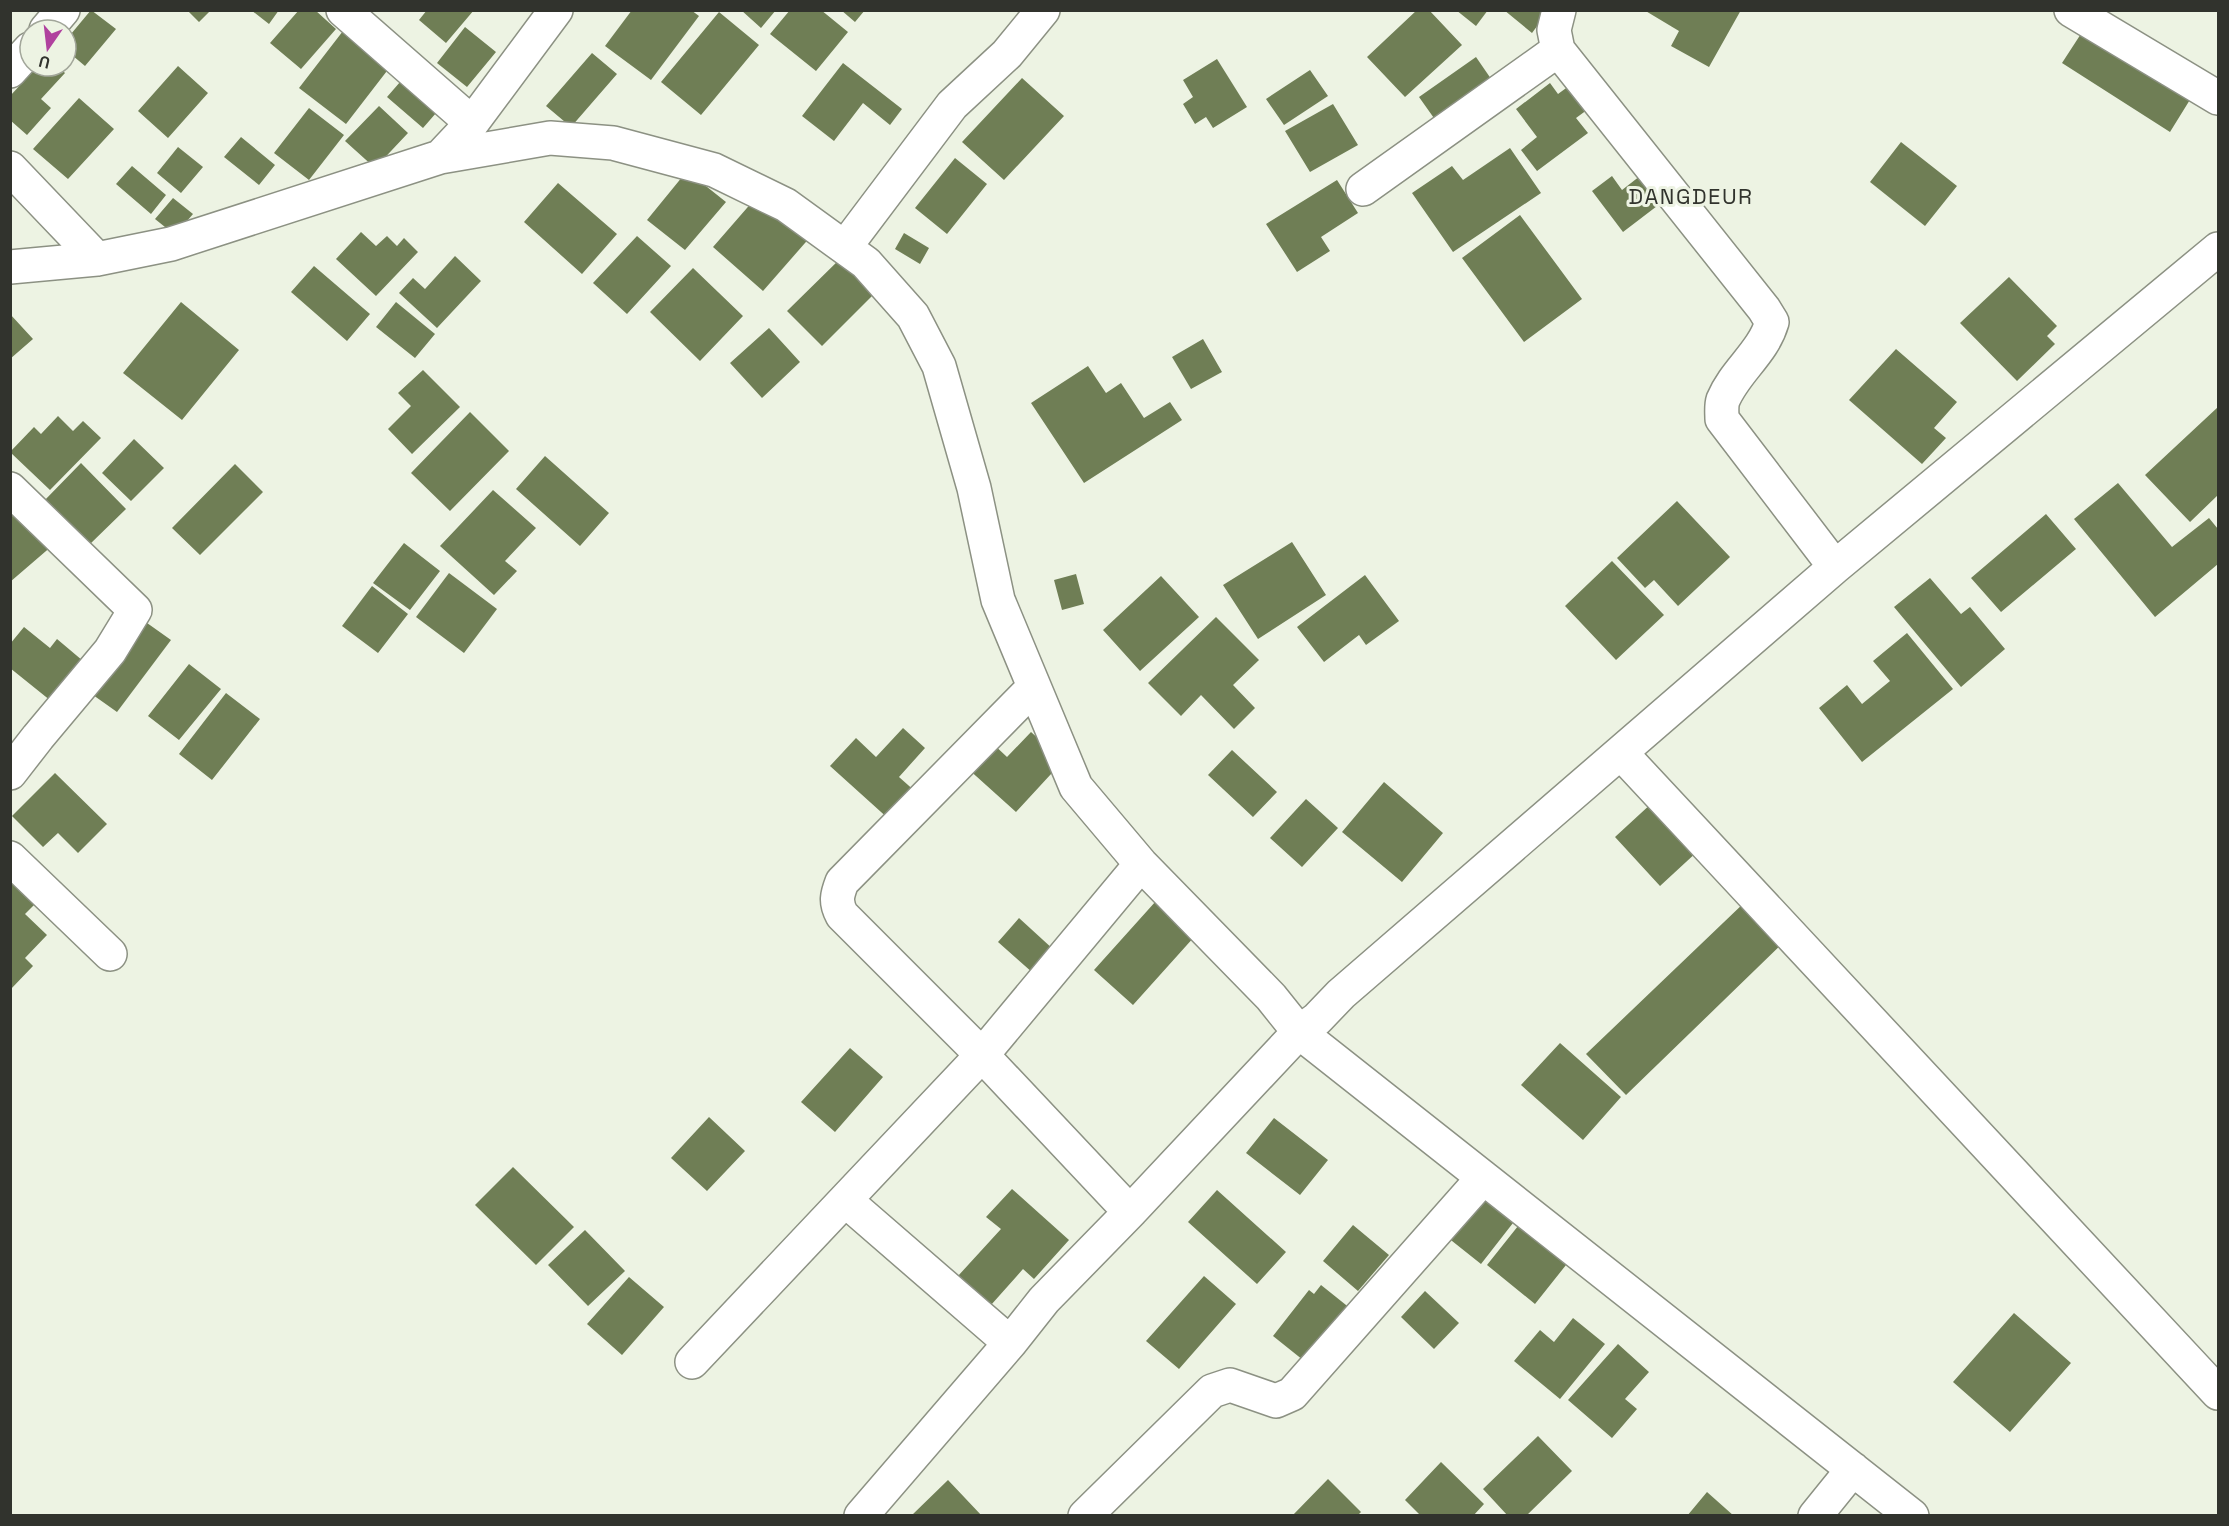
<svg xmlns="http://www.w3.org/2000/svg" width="2229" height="1526" font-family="'Space Grotesk',sans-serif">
<rect width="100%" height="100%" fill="#edf3e3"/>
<path fill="#6f7e55" d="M91,10l25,19 -31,37 -19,-16v-10z
M187,10h24l-12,12z
M251,10h28l-10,14z
M299,10h16l21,19 -35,40 -31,-26z
M427,10h47l-28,33 -27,-23z
M632,10h59l8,6 -48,64 -46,-34z
M741,10h35l-15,18z
M790,10h31l27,22 -32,39 -46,-37z
M841,10h24l-10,12z
M1417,10h12l33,35 -57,52 -38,-40z
M1456,10h32l-12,16z
M1504,10h45l-17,23z
M1644,10h97l-32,57 -38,-21 8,-15z
M719,12l40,33 -58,70 -40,-33z
M2088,23l108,67 -26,42 -108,-69z
M465,27l31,25 -29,35 -30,-24z
M343,31l47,36 -44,57 -47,-36z
M592,53l25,21 -46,53 -25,-21z
M1476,57l22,32 -57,39 -22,-31z
M1217,59l30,48 -34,21 -7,-11 -11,7 -12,-20 10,-7 -10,-17z
M843,63l59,46 -12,16 -27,-22 -29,38 -32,-25z
M38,66h20l7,7 -24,26 10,9 -24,27 -17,-15v-24z
M178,66l30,27 -40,45 -30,-27z
M1310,70l18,26 -44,29 -18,-26z
M407,74l36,31 -20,23 -36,-31z
M1022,78l42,38 -60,64 -42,-38z
M1550,83l8,11 15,-11 18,24 -15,11 12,15 -51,38 -16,-21 16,-13 -21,-28z
M79,98l35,31 -46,50 -35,-30z
M1333,104l25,41 -48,27 -25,-41z
M379,106l29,27 -33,35 -30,-27z
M309,108l35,27 -35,45 -35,-27z
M241,137l34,28 -16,20 -35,-28z
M1901,142l56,44 -32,40 -55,-44z
M178,147l25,20 -22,26 -24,-20z
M1510,148l31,45 -88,59 -41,-59 40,-27 11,14z
M955,158l32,26 -40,50 -32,-26z
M132,166l34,29 -15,19 -35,-30z
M687,171l39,31 -41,48 -38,-30z
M1612,176l10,14 18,-14 21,27 -38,29 -31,-41z
M1337,180l21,33 -37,24 9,14 -33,21 -31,-48z
M558,183l59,51 -35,40 -58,-52z
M760,193l52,42 -49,56 -50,-44z
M173,198l20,16 -18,21 -20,-16z
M1520,215l62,84 -58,43 -62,-84z
M361,232l15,14 11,-10 10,10 7,-8 14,14 -42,44 -40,-37z
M904,233l25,15 -9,16 -25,-15z
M637,236l34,30 -44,48 -34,-31z
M455,256l26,25 -44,47 -38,-35 14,-15 12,11z
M843,256l35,34 -56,56 -35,-35z
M314,266l56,48 -23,27 -56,-49z
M693,268l50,48 -43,45 -50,-49z
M2009,277l48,49 -10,10 8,8 -38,37 -57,-58z
M181,302l58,48 -57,70 -59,-47z
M396,302l39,32 -20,24 -39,-31z
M10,314l23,25 -23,20z
M769,328l31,34 -38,36 -32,-35z
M1203,339l19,33 -31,17 -19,-32z
M1896,349l61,53 -23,26 12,10 -24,26 -73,-64z
M1088,366l18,27 15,-10 23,35 26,-16 12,18 -98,63 -53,-80z
M423,370l37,37 -48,47 -24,-25 23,-23 -13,-13z
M2218,407v88l-28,27 -45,-47z
M470,412l39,39 -59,60 -39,-38z
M58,416l15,15 10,-10 18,17 -51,52 -40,-38 24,-25 7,7z
M134,439l30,29 -33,33 -29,-28z
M545,456l64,57 -29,33 -64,-57z
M81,463l45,46 -38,37 -45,-44z
M235,464l28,28 -63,63 -28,-27z
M2118,483l54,64 37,-29 9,11v35l-63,53 -81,-98z
M493,490l43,38 -31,33 12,10 -23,24 -54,-49z
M1677,501l53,56 -52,49 -24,-26 -9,8 -28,-30z
M21,509l32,36 -43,37v-64z
M2046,514l30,35 -75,63 -30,-34z
M1292,542l34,53 -68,44 -35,-54z
M404,543l36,28 -30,39 -37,-27z
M1612,561l52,54 -48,45 -51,-54z
M449,573l48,36 -33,44 -48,-36z
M1076,574l8,30 -22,6 -8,-30z
M1365,575l34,46 -33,24 -7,-10 -35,27 -27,-35z
M1161,576l38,41 -59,54 -37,-41z
M1930,578l31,36 9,-7 35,42 -44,38 -67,-80z
M372,586l36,28 -30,39 -36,-27z
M1216,617l43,43 -26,25 22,23 -21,21 -33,-34 -20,21 -33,-33z
M140,618l31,22 -54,72 -31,-22z
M24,627l26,21 7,-9 32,27 -33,39 -46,-37v-24z
M1907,633l46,56 -91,73 -43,-54 28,-23 15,19 28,-23 -17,-20z
M189,664l32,25 -42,51 -31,-24z
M226,693l34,26 -48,61 -33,-26z
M903,728l22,20 -26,29 18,16 -26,28 -61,-55 26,-28 20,19z
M1031,732l32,29 -47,51 -50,-45 24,-26 17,16z
M1232,750l45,42 -24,25 -45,-42z
M55,773l52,51 -29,29 -20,-20 -15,14 -31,-31z
M1384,782l59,51 -41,49 -60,-50z
M1306,799l32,29 -36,39 -32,-29z
M1653,802l46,48 -39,36 -45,-49z
M10,869l31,29 -16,16 22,21 -22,23 8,8 -23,24z
M1156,901l39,35 -62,69 -39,-35z
M1746,901l39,40 -159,154 -40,-41z
M1019,918l35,32 -21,23 -35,-31z
M1560,1043l61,54 -38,43 -62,-55z
M850,1048l33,29 -48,55 -34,-30z
M709,1117l36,34 -38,40 -36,-33z
M1274,1118l54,42 -28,35 -54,-42z
M513,1167l61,60 -38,38 -61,-60z
M1012,1189l57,51 -35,39 -11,-10 -32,36 -33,-29 43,-47 -15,-12z
M1217,1190l69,62 -29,32 -69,-62z
M1491,1191l29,23 -39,50 -39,-31 11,-15 10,9z
M1526,1216l44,36 -8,10 4,3 -31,39 -48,-39z
M1353,1225l36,30 -31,36 -35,-30z
M585,1230l40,41 -37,35 -40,-41z
M1204,1276l32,28 -57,65 -33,-28z
M629,1277l35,30 -42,48 -35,-31z
M1321,1285l30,24 -43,55 -35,-28 36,-46 5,4z
M1425,1291l34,32 -25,26 -33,-32z
M2014,1313l57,50 -61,69 -57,-50z
M1573,1318l32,26 -45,55 -46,-38 26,-31 14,12z
M1618,1344l31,28 -24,27 12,10 -25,29 -44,-38z
M1538,1436l34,35 -46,45h-18l-25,-27z
M1441,1462l43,42 -11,12h-52l-16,-16z
M1328,1479l33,33 -4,4h-65z
M948,1480l34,36h-71z
M1707,1492l27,24h-47z"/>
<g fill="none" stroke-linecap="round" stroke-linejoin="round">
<g stroke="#8c9183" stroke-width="36">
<path id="minor" d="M343,10l129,113
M1559,10l-5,20 4,20 206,259 8,13c-9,31 -37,49 -49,78 -2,6 -1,13 -1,19l113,148
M2071,10l147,88
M46,30l17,-20
M10,71l20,-22
M440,157l110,-19 63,5 101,27 72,35 80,58 47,53 26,50 35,122 24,112 78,187 65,77 130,133 28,35 18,-13 24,-25 494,-427 383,-318
M10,168l87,91
M1363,189l195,-139
M845,247l107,-142 55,-51 36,-44
M10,267l87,-8 74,-15 269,-87 32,-34 84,-113
M10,489l125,121 -25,41 -72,86 -28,36
M1034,687l-192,195c-5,13 -7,20 0,33l140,140 148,157
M1621,753l597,640
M10,858l100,96
M845,1200l165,143
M692,1362l290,-307 159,-191
M861,1516l149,-173 34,-43 86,-88 169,-180 613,484
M1085,1516l127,-125 18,-6 46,16 16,-7 191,-216
M1815,1516l38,-47"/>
</g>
<use href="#minor" stroke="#fff" stroke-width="33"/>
</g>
<g text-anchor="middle" stroke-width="6" stroke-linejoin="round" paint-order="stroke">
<g font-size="22" letter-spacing="1.5" fill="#31332d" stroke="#edf3e3">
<text x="1691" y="204">DANGDEUR</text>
</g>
</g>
<rect width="2229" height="1526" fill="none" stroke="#31332d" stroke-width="24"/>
<g transform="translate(48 48) rotate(194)"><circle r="28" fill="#edf3e3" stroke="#a2a69a" stroke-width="1.5"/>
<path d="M0-4.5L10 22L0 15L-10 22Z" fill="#b0419e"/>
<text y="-9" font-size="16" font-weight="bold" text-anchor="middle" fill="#31332d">U</text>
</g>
</svg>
